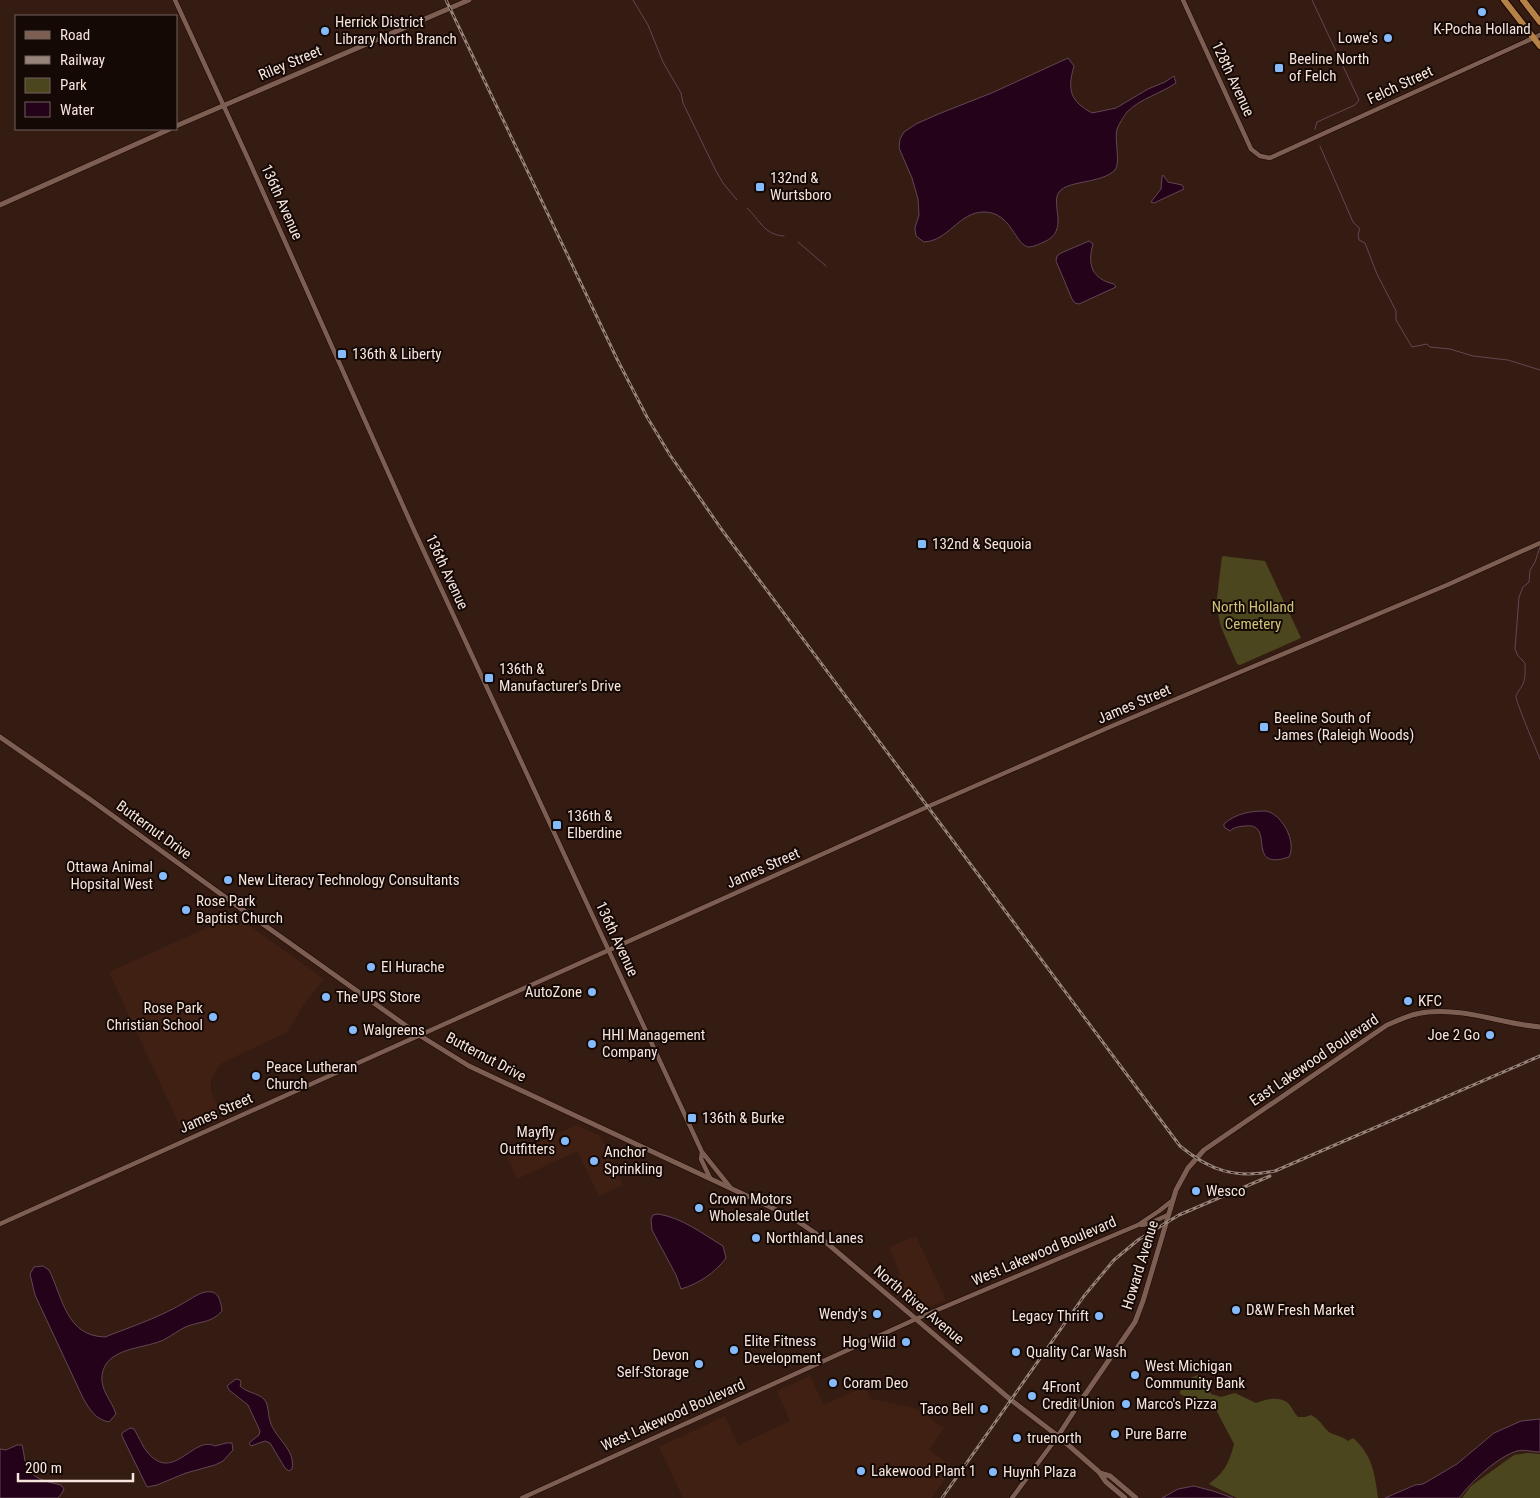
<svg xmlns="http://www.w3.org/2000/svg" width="1540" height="1498" font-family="'Roboto Condensed',sans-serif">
<rect width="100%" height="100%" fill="#351c12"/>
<path fill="#402013" d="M235,915l89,64 -19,24 -18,29 -65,31 -5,5 -6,12v11l11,27 -38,17 -75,-163z
M576,1125l24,11 23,49 -24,11 -22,-45 -60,28 -10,-22z
M916,1236l30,64 -29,12 -3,-1 -27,-24 8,-3 5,-11 -11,-26z
M810,1376l14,29 41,-19 6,13 44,9 29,20 -15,22 24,17 -21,31h-249l-24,-51 66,-31 13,29 52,-24 -13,-30z"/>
<path fill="#4c461e" d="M1222,556l43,5 36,77 -61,27 -3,-1 -16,-37 -5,-21z
M1198,1375l5,6 2,7 4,2 2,4 10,3 14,-4 21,10c9,-4 24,-7 32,0 4,4 6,10 10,14h7l6,-2c11,6 10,10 18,17 4,3 13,4 19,9l5,-3c19,16 22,36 25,60h-141l-28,-14c16,-12 20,-21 25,-40l-19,-36 -15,-5 -3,-4 -9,-1 -8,-4 1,-12z
M1528,1453l12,1v44h-78l9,-12 43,-31z"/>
<path fill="#240219" stroke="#634654" d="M1068,58l6,8c-7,24 -4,35 18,47l24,-5 32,-19 17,-7 9,-6 2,7c-16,11 -35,15 -49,29 -3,4 -8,12 -10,17 -3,10 4,34 -2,41 -14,14 -47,10 -56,22 -9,12 11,39 -15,50 -5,2 -10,5 -15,5 -14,-1 -17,-35 -45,-35 -25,0 -36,29 -60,30l-8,-6 -1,-8 4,-13 -1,-16 -6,-21 -13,-30 1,-9 4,-7 12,-8 20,-9 58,-23z
M1163,175l5,7 14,3 2,4 -30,14 -3,-1 10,-13 1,-12z
M1089,241l4,3c-6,21 -1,35 21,40l2,3 -37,17 -4,-1 -3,-4 -16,-38 1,-5 4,-3z
M1266,811c16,3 31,31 23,46 -38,13 -21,-22 -33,-29 -3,-3 -8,-2 -12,-2 -6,1 -10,1 -14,5l-6,-4v-3c12,-11 27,-13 42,-13z
M658,1214c25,4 43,19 65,32l3,12c-11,15 -28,26 -45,31l-5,-14 -24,-45 -1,-11 2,-4z
M43,1266l6,4c14,28 17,66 56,67 28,-11 56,-20 82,-36 7,-4 16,-11 25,-9 8,2 9,12 10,19 -10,11 -18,10 -31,14 -11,3 -20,12 -30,16 -20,8 -55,7 -59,34 -2,15 10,26 14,39l-7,8c-14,-3 -19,-12 -26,-24l-48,-103 -5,-21 4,-7z
M236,1379l4,1 1,3 -1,3c7,7 18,7 24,13 5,6 4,16 6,22 5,18 26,28 22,48l-3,2 -4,-3 -15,-25 -5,-2 -14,5 -2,-3 10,-8 1,-4 -12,-26 -19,-15 -2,-4z
M1540,1419v33c-8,0 -16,-3 -23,-1 -20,6 -46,31 -58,47h-74l30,-13 8,-1 34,-20 37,-31 27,-12z
M130,1428l4,1c5,8 8,17 14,24 26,30 45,-18 67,-7l11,-3h6l1,7 -10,11 -8,4 -29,8 -29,12 -10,2 -25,-51v-3z
M17,1445h5c2,7 2,13 4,20 5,14 22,17 35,20l3,4 -2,4 -4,5h-58v-49l6,1z
M1194,1486l19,5 20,7h-71l16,-9z"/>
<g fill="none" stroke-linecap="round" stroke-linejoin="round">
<path stroke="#634654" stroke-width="1" d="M633,0l15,25 15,37 18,31 2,10 33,68 7,12 14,17
M1312,0l47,100 -4,5 -38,17 -2,7
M1320,146l33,76 7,7 -2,5 1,6 6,3 12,31 19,37v9l16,27 15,-3 3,3 20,2 23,7 35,4 32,10
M747,208c13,12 17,27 37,28
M798,242l28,24
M1540,547l-5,15 -5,8 -1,12 -6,5 -4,10 -4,52 3,7 7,7c0,8 1,16 -3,23 -2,3 -5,7 -6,10 -1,4 21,55 24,63"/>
<g stroke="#1c0501" stroke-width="5.5">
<path id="tertiary" d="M175,0l75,163 163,365 289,624 28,35
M1183,0l68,149 9,7 10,2 270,-123
M702,1152l-1,7 9,19
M0,1224l927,-417 185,-81 335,-141 93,-42
M1141,1225l7,-1 20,-9
M522,1498l394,-179 222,-94 21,-14 14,-11
M1012,1498l46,-62"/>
</g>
<g stroke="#1c0501" stroke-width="6">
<path id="secondary" d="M176,126l293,-126
M0,205l170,-76
M0,737l91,63 145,105 183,130 50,31 291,136 33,16 22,15 196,167 47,36 41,36 7,10 19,16
M1058,1436l20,-31 57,-83 8,-21 33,-111 12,-22 16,-18 183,-125c14,-6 27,-12 41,-13 38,-4 75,12 112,15
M1100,1473l10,3 26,22"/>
</g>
<g stroke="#1c0501" stroke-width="8">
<path id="trunk" d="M1504,0l36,46
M1523,0l17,22"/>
</g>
<use href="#tertiary" stroke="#7d5e53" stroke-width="4.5"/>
<use href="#secondary" stroke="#7d5e53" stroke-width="5"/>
<use href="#trunk" stroke="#b48146" stroke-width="6"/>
<g stroke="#98837a" stroke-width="3">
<path id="rail" d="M446,0l171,359 30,58 23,38 52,75 458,616c30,25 56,33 95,25l265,-115
M942,1498l142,-202 30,-36 24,-20 41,-25 91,-39"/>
</g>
<use href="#rail" stroke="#150906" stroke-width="1" stroke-dasharray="4" stroke-linecap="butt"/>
</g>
<g fill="#86bbfb" stroke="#150906" stroke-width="2">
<circle cx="1482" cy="12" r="5"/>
<circle cx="325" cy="31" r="5"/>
<circle cx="1388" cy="38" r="5"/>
<rect x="1274" y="63" width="10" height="10" rx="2.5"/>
<rect x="755" y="182" width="10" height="10" rx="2.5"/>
<rect x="337" y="349" width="10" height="10" rx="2.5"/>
<rect x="917" y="539" width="10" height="10" rx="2.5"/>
<rect x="484" y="673" width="10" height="10" rx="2.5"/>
<rect x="1259" y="722" width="10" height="10" rx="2.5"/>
<rect x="552" y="820" width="10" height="10" rx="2.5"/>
<circle cx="163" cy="876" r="5"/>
<circle cx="228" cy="880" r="5"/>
<circle cx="186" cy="910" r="5"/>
<circle cx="371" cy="967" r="5"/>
<circle cx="592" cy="992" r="5"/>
<circle cx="326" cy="997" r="5"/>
<circle cx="1408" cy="1001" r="5"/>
<circle cx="213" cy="1017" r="5"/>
<circle cx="353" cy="1030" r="5"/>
<circle cx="1490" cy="1035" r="5"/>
<circle cx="592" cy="1044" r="5"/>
<circle cx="256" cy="1076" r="5"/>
<rect x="687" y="1113" width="10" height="10" rx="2.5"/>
<circle cx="565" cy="1141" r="5"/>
<circle cx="594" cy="1161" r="5"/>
<circle cx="1196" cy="1191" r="5"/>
<circle cx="699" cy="1208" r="5"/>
<circle cx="756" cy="1238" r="5"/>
<circle cx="1236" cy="1310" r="5"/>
<circle cx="877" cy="1314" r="5"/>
<circle cx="1099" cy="1316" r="5"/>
<circle cx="906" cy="1342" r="5"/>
<circle cx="734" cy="1350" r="5"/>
<circle cx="1016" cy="1352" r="5"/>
<circle cx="699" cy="1364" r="5"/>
<circle cx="1135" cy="1375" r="5"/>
<circle cx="833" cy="1383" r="5"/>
<circle cx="1032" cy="1396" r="5"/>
<circle cx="1126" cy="1404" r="5"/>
<circle cx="984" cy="1409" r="5"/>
<circle cx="1115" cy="1434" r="5"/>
<circle cx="1017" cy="1438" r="5"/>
<circle cx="861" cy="1471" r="5"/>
<circle cx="993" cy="1472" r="5"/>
</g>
<g text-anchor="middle" stroke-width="4" stroke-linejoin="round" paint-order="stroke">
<g font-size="15" fill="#f6e4dd" stroke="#150906" text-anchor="start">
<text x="335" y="27">Herrick District<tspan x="335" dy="17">Library North Branch</tspan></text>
<text x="1482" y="34" text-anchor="middle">K-Pocha Holland</text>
<text x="1378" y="43" text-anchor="end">Lowe's</text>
<text x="1289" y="64">Beeline North<tspan x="1289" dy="17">of Felch</tspan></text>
<text x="770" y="183">132nd &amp;<tspan x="770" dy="17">Wurtsboro</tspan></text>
<text x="352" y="359">136th &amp; Liberty</text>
<text x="932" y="549">132nd &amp; Sequoia</text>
<text x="499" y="674">136th &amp;<tspan x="499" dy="17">Manufacturer's Drive</tspan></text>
<text x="1274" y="723">Beeline South of<tspan x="1274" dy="17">James (Raleigh Woods)</tspan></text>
<text x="567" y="821">136th &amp;<tspan x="567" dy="17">Elberdine</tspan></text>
<text x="153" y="872" text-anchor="end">Ottawa Animal<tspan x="153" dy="17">Hopsital West</tspan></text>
<text x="238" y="885">New Literacy Technology Consultants</text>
<text x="196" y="906">Rose Park<tspan x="196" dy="17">Baptist Church</tspan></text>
<text x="381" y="972">El Hurache</text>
<text x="582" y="997" text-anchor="end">AutoZone</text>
<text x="336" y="1002">The UPS Store</text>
<text x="1418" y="1006">KFC</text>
<text x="203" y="1013" text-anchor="end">Rose Park<tspan x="203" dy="17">Christian School</tspan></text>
<text x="363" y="1035">Walgreens</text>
<text x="602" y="1040">HHI Management<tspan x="602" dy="17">Company</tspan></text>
<text x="1480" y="1040" text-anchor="end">Joe 2 Go</text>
<text x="266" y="1072">Peace Lutheran<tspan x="266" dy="17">Church</tspan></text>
<text x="702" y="1123">136th &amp; Burke</text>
<text x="555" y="1137" text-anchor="end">Mayfly<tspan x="555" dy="17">Outfitters</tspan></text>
<text x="604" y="1157">Anchor<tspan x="604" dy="17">Sprinkling</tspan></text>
<text x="1206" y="1196">Wesco</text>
<text x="709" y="1204">Crown Motors<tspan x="709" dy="17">Wholesale Outlet</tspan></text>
<text x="766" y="1243">Northland Lanes</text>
<text x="1246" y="1315">D&amp;W Fresh Market</text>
<text x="867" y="1319" text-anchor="end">Wendy's</text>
<text x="1089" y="1321" text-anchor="end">Legacy Thrift</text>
<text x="744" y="1346">Elite Fitness<tspan x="744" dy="17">Development</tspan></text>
<text x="896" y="1347" text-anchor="end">Hog Wild</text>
<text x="1026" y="1357">Quality Car Wash</text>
<text x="689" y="1360" text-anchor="end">Devon<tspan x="689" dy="17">Self-Storage</tspan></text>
<text x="1145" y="1371">West Michigan<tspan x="1145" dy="17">Community Bank</tspan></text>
<text x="843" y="1388">Coram Deo</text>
<text x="1042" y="1392">4Front<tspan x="1042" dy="17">Credit Union</tspan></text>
<text x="1136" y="1409">Marco's Pizza</text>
<text x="974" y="1414" text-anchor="end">Taco Bell</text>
<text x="1125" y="1439">Pure Barre</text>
<text x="1027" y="1443">truenorth</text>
<text x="871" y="1476">Lakewood Plant 1</text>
<text x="1003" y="1477">Huynh Plaza</text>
</g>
<g font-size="15" fill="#f6e4dd" stroke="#150906">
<text transform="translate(290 63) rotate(-23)" y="5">Riley Street</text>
<text transform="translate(1233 79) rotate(65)" y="5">128th Avenue</text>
<text transform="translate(1400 85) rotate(-25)" y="5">Felch Street</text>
<text transform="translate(282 202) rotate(66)" y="5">136th Avenue</text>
<text transform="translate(447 572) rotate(65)" y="5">136th Avenue</text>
<text transform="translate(1134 704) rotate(-23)" y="5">James Street</text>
<text transform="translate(154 830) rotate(36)" y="5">Butternut Drive</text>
<text transform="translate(763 868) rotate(-24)" y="5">James Street</text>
<text transform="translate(617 939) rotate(65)" y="5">136th Avenue</text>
<text transform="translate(486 1057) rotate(28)" y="5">Butternut Drive</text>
<text transform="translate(1314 1060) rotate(-34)" y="5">East Lakewood Boulevard</text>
<text transform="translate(216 1113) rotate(-24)" y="5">James Street</text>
<text transform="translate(1044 1251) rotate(-23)" y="5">West Lakewood Boulevard</text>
<text transform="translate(1140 1265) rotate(-73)" y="5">Howard Avenue</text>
<text transform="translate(919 1305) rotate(40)" y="5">North River Avenue</text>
<text transform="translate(673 1415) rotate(-24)" y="5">West Lakewood Boulevard</text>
</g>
<g font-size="15" fill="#d0c477" stroke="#150906">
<text x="1253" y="612">North Holland<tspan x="1253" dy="17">Cemetery</tspan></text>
</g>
</g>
<rect x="15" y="15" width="162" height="115" fill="#150906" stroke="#6f615c"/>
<rect x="25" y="31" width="25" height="8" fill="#7d5e53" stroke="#6f615c"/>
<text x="60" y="40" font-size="15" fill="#f6e4dd">Road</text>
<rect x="25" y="56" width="25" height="8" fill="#98837a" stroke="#6f615c"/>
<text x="60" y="65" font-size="15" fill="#f6e4dd">Railway</text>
<rect x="25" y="78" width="25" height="15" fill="#4c461e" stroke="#6f615c"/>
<text x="60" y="90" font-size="15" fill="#f6e4dd">Park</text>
<rect x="25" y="102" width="25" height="15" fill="#240219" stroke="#6f615c"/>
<text x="60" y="115" font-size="15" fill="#f6e4dd">Water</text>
<path d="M18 1473v8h115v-8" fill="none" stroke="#f6e4dd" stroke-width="2.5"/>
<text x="25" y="1473" font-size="15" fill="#f6e4dd" stroke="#150906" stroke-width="4" paint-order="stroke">200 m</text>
</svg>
